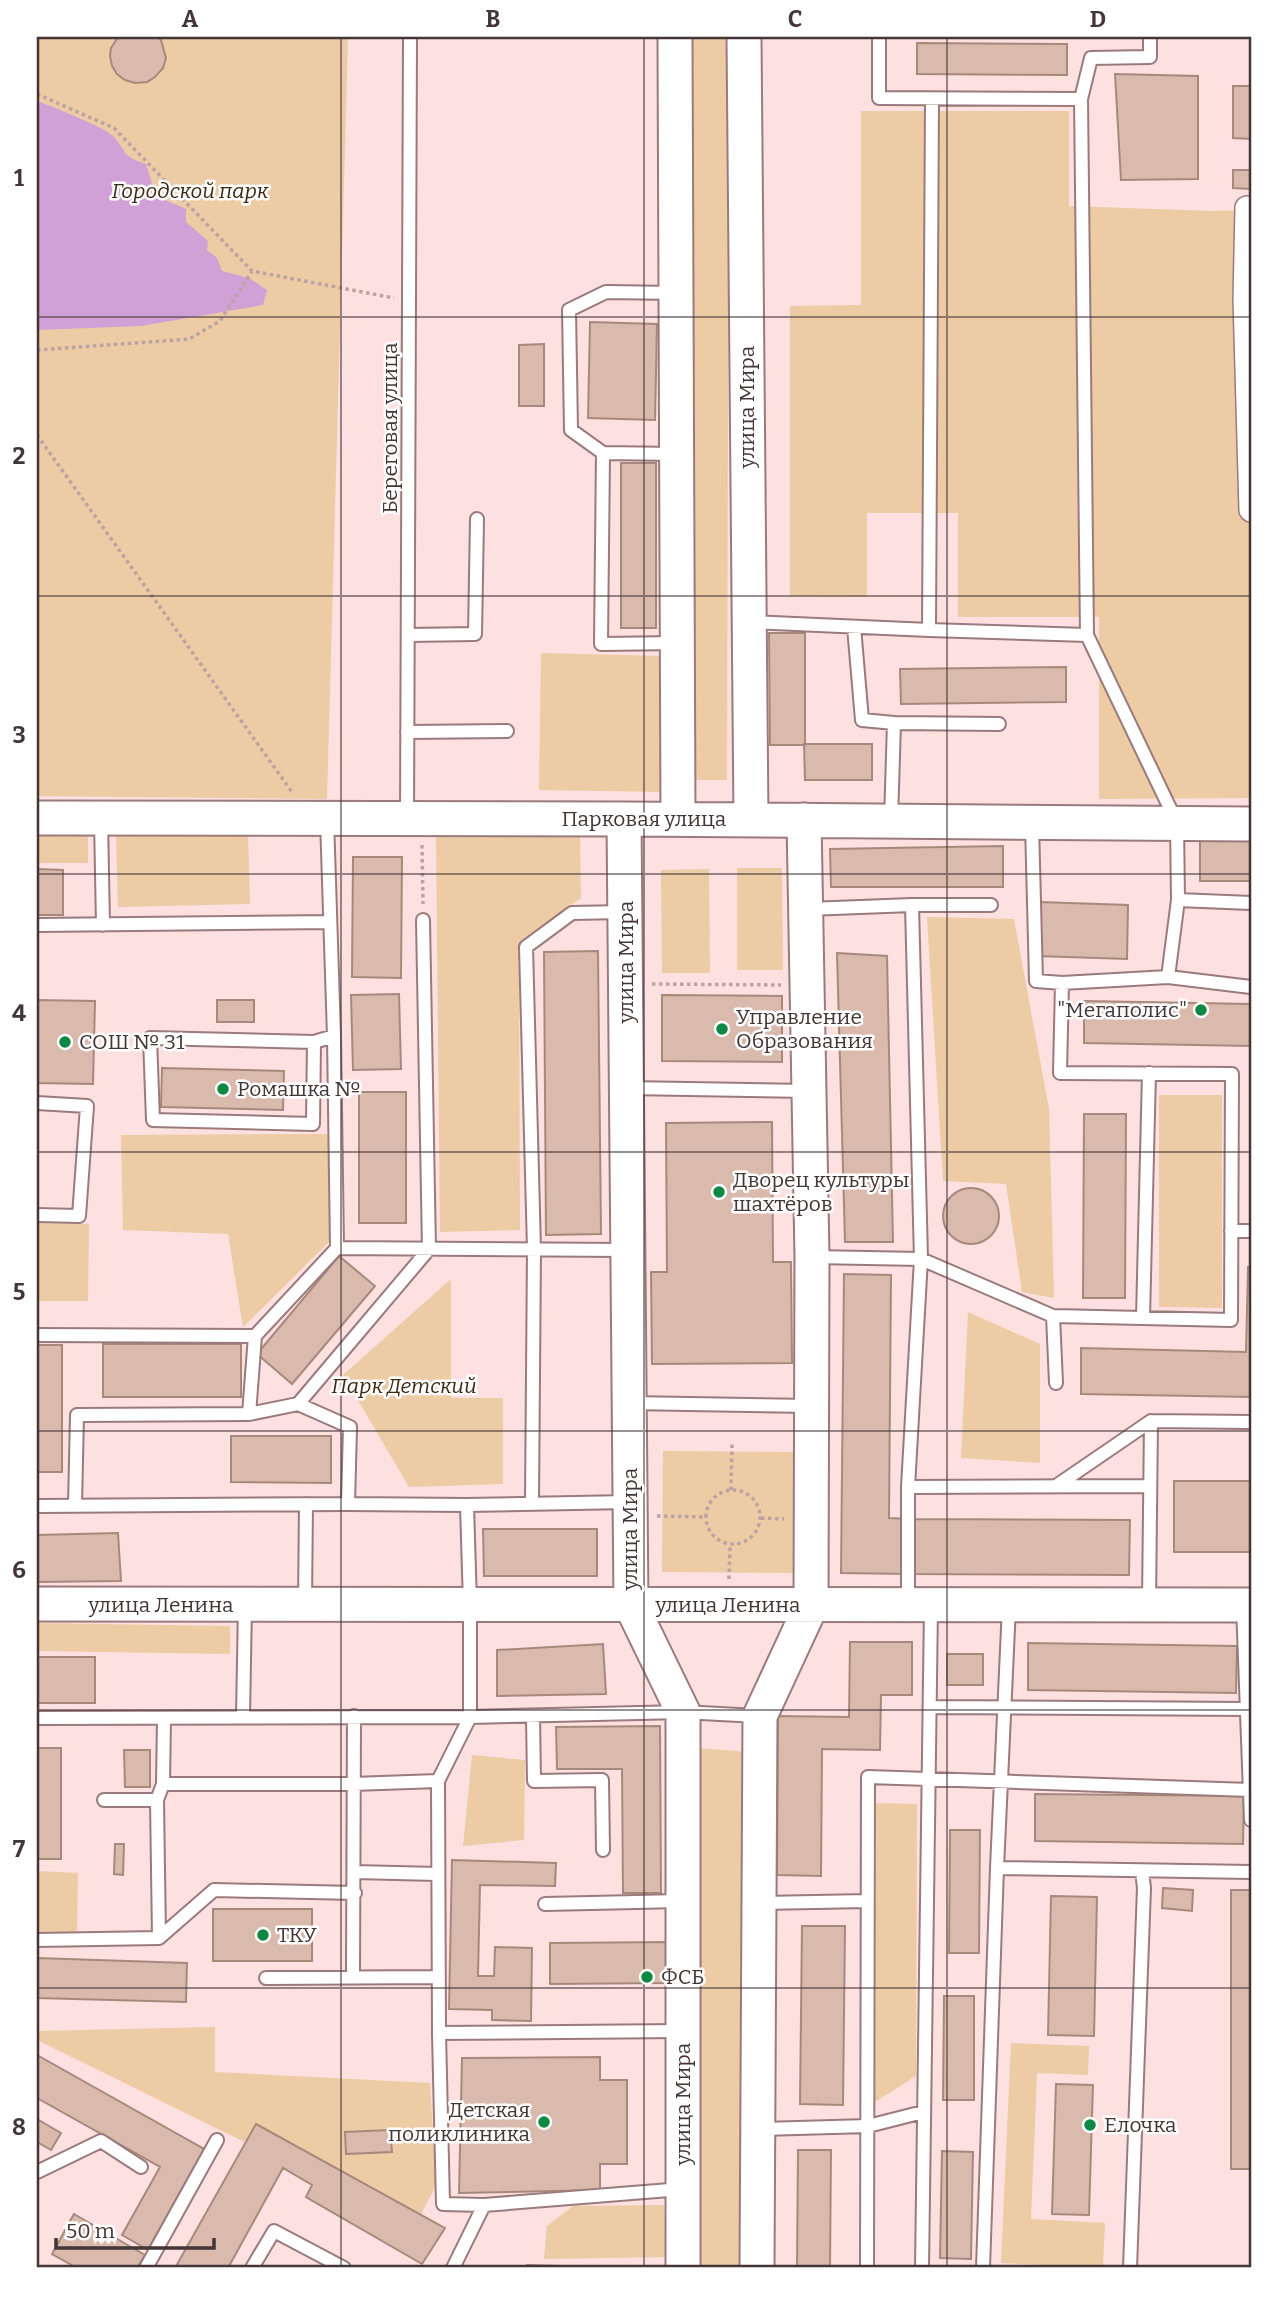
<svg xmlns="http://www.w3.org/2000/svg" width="1288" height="2305" font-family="Bitter,serif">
<rect width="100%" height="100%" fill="#fde0e0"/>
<path fill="#edcba5" d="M37,37h311l-21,762 -290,-3z
M691,37h38l-2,743h-38z
M861,111h208v95l143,5 39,-1v588l-152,1v-182h-141v-104h-91v84l-77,-1v-290l71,-1z
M541,653l123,3 -2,136 -123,-2z
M37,828h51v35h-51z
M248,833l2,71 -132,3 -2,-71z
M436,836h144l1,62 -62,44 1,288 -80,2z
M737,868h45l1,102h-46z
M709,869l1,104h-48l-1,-103z
M927,917l87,2 35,190 5,189 -32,-6 -16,-108 -63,-3z
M1159,1095h63v213l-63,-1z
M331,1134v106l-88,87 -15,-93 -105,-4 -2,-95z
M37,1223l52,1 -1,77h-51z
M451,1279v119h52v86l-94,3 -66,-112z
M968,1312l72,32v119l-79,-5z
M663,1451l138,1 -1,121 -138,-1z
M37,1623l193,3v28l-193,-3z
M695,1748l54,4 -6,516h-51z
M472,1755l53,5 -1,80 -61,6z
M876,1803l41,1 -1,272 -41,26z
M37,1871l41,2 -1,59 -40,1z
M215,2027v45l215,11 6,102 -21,41 -378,-186v-9z
M1011,2043l78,3 -1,29 -51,-2 -6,146 74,4 -2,45 -102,-5z
M664,2205l2,52 -122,2 3,-33 26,-20z"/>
<path fill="#d1a0d6" d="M37,101c14,5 67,26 76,35 16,17 6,19 33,28l10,32 30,13v13l22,19 -1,9 10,8 5,13 27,7 18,12 -4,15 -122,21 -104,4z"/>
<path fill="#dabaad" stroke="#a7897c" stroke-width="2" d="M118,37h40l3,3 5,18 -3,10 -8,9 -8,5 -12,1 -10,-3 -8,-6 -5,-8 -2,-10 1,-8z
M917,43l150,1v31l-150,-1z
M1115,74l83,2v103l-77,1z
M1233,86h18v53l-18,-1z
M1233,170h18v19l-18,-1z
M590,322l67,2 -2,96 -67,-2z
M544,344v62h-25v-61z
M621,463h35v165h-35z
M769,633h36v112h-35z
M1066,667v35l-165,2 -1,-35z
M804,744h68v36h-67z
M1200,840h51v41h-51z
M1003,846v41h-172l-1,-38z
M353,857h49l-1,121 -49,-1z
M37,869l26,1v45h-26z
M1039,902l89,3 -1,54 -90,-3z
M598,951l3,283 -55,1 -2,-283z
M837,953l50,3 6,286h-48z
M399,994l2,75 -48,1 -2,-75z
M662,995l120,1v66l-120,-1z
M37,1000l58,1 -2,83 -56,-1z
M217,1000h37v22h-37z
M1084,1001l167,3v42l-167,-3z
M162,1068l122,3 -1,39 -122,-3z
M359,1092h47v131h-47z
M1084,1114h42l-1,184h-42z
M772,1122l1,140h18l1,101 -140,1 -1,-92h16l-1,-149z
M943 1216a28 28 0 1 1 56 0a28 28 0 1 1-56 0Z
M339,1256l36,30 -83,98 -35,-30z
M1248,1267h3v130l-170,-3v-46l165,4z
M844,1274l47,1 -2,243 20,1 -1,55 -67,-1z
M103,1344h138v53h-138z
M37,1345h25v127h-25z
M231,1436h100v47l-100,-1z
M1174,1481h77v71h-77z
M909,1519l221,1 -1,55 -221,-1z
M483,1529h114v47h-113z
M118,1533l3,48 -84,1v-47z
M850,1642h62v53h-31l-1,55 -58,-1 -1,127 -44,-1 1,-159 71,1z
M1028,1643l209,3 -1,47 -208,-3z
M603,1644l3,50 -109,2v-46z
M947,1654h36v31h-36z
M37,1657h58v46h-58z
M660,1726l1,167h-38l-1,-124h-65l-1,-42z
M37,1748h24v111h-24z
M124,1750h26v37h-25z
M1035,1794l209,2 -1,48 -208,-3z
M950,1830h30l-1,123h-30z
M115,1844h9l-1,31 -9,-1z
M452,1860l104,3 -1,23 -75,-1 -2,91h16l1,-29 37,1 -1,73 -39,-1v-10l-43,-1z
M1163,1888l30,2 -1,21 -30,-3z
M1231,1890h20v279h-20z
M1051,1896l46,1 -3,139 -46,-1z
M213,1909h99v52h-99z
M802,1926h43l-2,179 -43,-1z
M666,1942v41l-116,1v-41z
M37,1958l150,5 -1,39 -149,-4z
M944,1996h30v104h-31z
M37,2055l167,94 -56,101 -26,-15 38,-68 -123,-69z
M600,2057v23h27v84h-27v26l-141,3 3,-135z
M1056,2084l37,1 -4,130 -37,-1z
M37,2119l24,14 -10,17 -14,-8z
M256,2124l189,104 -23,36 -116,-67 6,-12 -29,-17 -55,100h-53z
M390,2130l2,22 -46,2 -1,-22z
M798,2150h33l-1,118h-33z
M942,2151l31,1 -2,107 -31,-1z
M74,2214l71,41 -8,13h-60l-25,-14z
M527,2265l104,3h-104z"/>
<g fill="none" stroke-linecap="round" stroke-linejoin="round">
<g stroke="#9b7a7b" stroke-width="16">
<path id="lane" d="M879,37v61l202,1
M676,293l-70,-1 -37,18 2,120 32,23 -2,191 77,-1
M603,453l74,1
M750,622l179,8 3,-531
M854,627l8,93 32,3 105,1
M929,630l158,5 -6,-536 10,-41 59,-1v-20
M408,635l67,-1 2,-115
M1087,635l90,188 1,77 73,3
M407,732l100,-1
M407,818l3,-781
M101,820l2,105
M891,821l3,-98
M1032,824l4,157 26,2 106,-6 10,-77
M991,905h-79l9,354 -13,228 242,-1
M808,909l104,-4
M37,925l293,-3
M1168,977l83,10
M314,1042l-1,82 -160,-4 -3,-82 164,4 20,-6
M627,1088l181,3
M37,1103l50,3 -8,110 -42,-1
M1231,1231h20
M337,1248l290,2
M813,1257l108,2 132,57
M1143,1318l6,-245
M37,1335l218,1
M1056,1383l-3,-67 178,4 1,-246 -172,-1 2,-90
M629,1403l182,3
M298,1404l52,23 -2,77
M249,1414l49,-10 131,-155 -6,-329
M1056,1486l95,-65 100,1
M532,1502l2,-253 -8,-302 46,-34 52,-1
M37,1506l311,-2 119,1 161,-3
M75,1506l2,-91 172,-1 6,-78 82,-88 -3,-212 -7,-217
M908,1602v-115
M1149,1603l2,-182
M305,1604l1,-100
M1243,1605l8,215
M930,1707l317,2
M533,1716l1,65 68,-1 1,70
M243,1717l2,-112
M37,1718l433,-1 213,-5 74,4
M163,1784l1,-66
M104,1800h53
M997,1868l254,4
M354,1872l83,2
M760,1903l107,-2
M545,1904l136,-3
M159,1938l-2,-138 6,-16h190l85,-3
M37,1940l122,-2 55,-48 141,3
M353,1976l1,-260
M266,1978l173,-1
M439,2033l-1,-252 32,-64v-112l-3,-100
M759,2129l109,-3 55,-14
M37,2172l64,-31 40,26
M484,2205l198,-16
M146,2268l71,-128
M252,2268l22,-37 70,37
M453,2268l31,-63 -41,-1 -4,-171 242,-2
M867,2268l1,-491 382,13
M922,2268l9,-662
M983,2268l14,-400 12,-262
M1130,2268l14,-380 -2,-17"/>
</g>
<g stroke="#9b7a7b" stroke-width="26">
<path id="street" d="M1247,208l-2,91 6,211"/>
</g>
<g stroke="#9b7a7b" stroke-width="37">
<path id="secondary" d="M675,37l3,782
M744,37l7,783
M37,818l587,1 627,5
M624,819l7,786 52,107v556
M37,1604l1214,1
M757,2268l3,-552 51,-110 1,-349 -8,-437"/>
</g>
<path stroke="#bba3a3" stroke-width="3.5" stroke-dasharray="3.5 3.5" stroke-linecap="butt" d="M37,94l77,34 138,143 142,27
M37,350l152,-11 31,-18 32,-50
M37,399v6
M37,435l255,357
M422,845l1,59
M652,984l129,1
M731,1490l1,-46
M706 1517a27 27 0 1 1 54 0a27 27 0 1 1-54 0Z
M657,1516l48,1
M761,1518l23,1
M729,1579l1,-34"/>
<use href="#lane" stroke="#fff" stroke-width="12"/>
<use href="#street" stroke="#fff" stroke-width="23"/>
<use href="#secondary" stroke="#fff" stroke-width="33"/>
</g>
<path fill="none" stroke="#443536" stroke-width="2" stroke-opacity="0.55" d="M341,37v2231M644,37v2231M947,37v2231M37,317h1214M37,596h1214M37,874h1214M37,1152h1214M37,1431h1214M37,1710h1214M37,1988h1214"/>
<g fill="#0e8843" stroke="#fff" stroke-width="2.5">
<circle cx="1201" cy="1010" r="7"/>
<circle cx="722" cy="1029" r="7"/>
<circle cx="65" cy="1042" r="7"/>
<circle cx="223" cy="1089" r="7"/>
<circle cx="719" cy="1192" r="7"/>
<circle cx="263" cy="1935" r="7"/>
<circle cx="647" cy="1977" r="7"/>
<circle cx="544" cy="2122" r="7"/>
<circle cx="1090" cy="2125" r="7"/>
</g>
<g text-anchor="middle" stroke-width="5" stroke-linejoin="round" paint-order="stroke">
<g font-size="21" font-style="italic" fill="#3e2a11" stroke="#fff">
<text x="190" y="198">Городской парк</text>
<text x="404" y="1393">Парк Детский</text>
</g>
<g font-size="21" fill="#443536" stroke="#fff">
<text transform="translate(747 407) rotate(-90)" y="7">улица Мира</text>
<text transform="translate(390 428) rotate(-90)" y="7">Береговая улица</text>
<text x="644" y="826">Парковая улица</text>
<text transform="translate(626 962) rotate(-90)" y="7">улица Мира</text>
<text transform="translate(630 1529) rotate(-90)" y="7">улица Мира</text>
<text x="161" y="1612">улица Ленина</text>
<text x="728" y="1612">улица Ленина</text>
<text transform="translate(683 2104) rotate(-90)" y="7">улица Мира</text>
</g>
<g font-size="21" fill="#443536" stroke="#fff" text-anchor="start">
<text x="1187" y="1017" text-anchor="end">"Мегаполис"</text>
<text x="736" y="1024">Управление<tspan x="736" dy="24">Образования</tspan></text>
<text x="79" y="1049">СОШ № 31</text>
<text x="237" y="1096">Ромашка №</text>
<text x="733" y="1187">Дворец культуры<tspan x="733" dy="24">шахтёров</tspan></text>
<text x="277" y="1942">ТКУ</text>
<text x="661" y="1984">ФСБ</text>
<text x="530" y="2117" text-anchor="end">Детская<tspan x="530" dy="24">поликлиника</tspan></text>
<text x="1104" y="2132">Елочка</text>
</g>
</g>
<rect width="1288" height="2305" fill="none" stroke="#ffffff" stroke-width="77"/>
<path d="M56 2238v10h158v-10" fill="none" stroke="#443536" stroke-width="3.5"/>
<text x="66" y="2238" font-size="21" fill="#443536" stroke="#ffffff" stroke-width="5" paint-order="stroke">50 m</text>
<rect x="38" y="38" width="1212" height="2228" fill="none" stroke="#443536" stroke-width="2.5"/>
<g font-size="23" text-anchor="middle" font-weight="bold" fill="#443536">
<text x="190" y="27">A</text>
<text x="493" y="27">B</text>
<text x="795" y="27">C</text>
<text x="1098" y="27">D</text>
<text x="19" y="186">1</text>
<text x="19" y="464">2</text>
<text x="19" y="743">3</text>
<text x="19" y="1021">4</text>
<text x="19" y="1300">5</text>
<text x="19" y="1578">6</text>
<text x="19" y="1857">7</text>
<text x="19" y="2135">8</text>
</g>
</svg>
